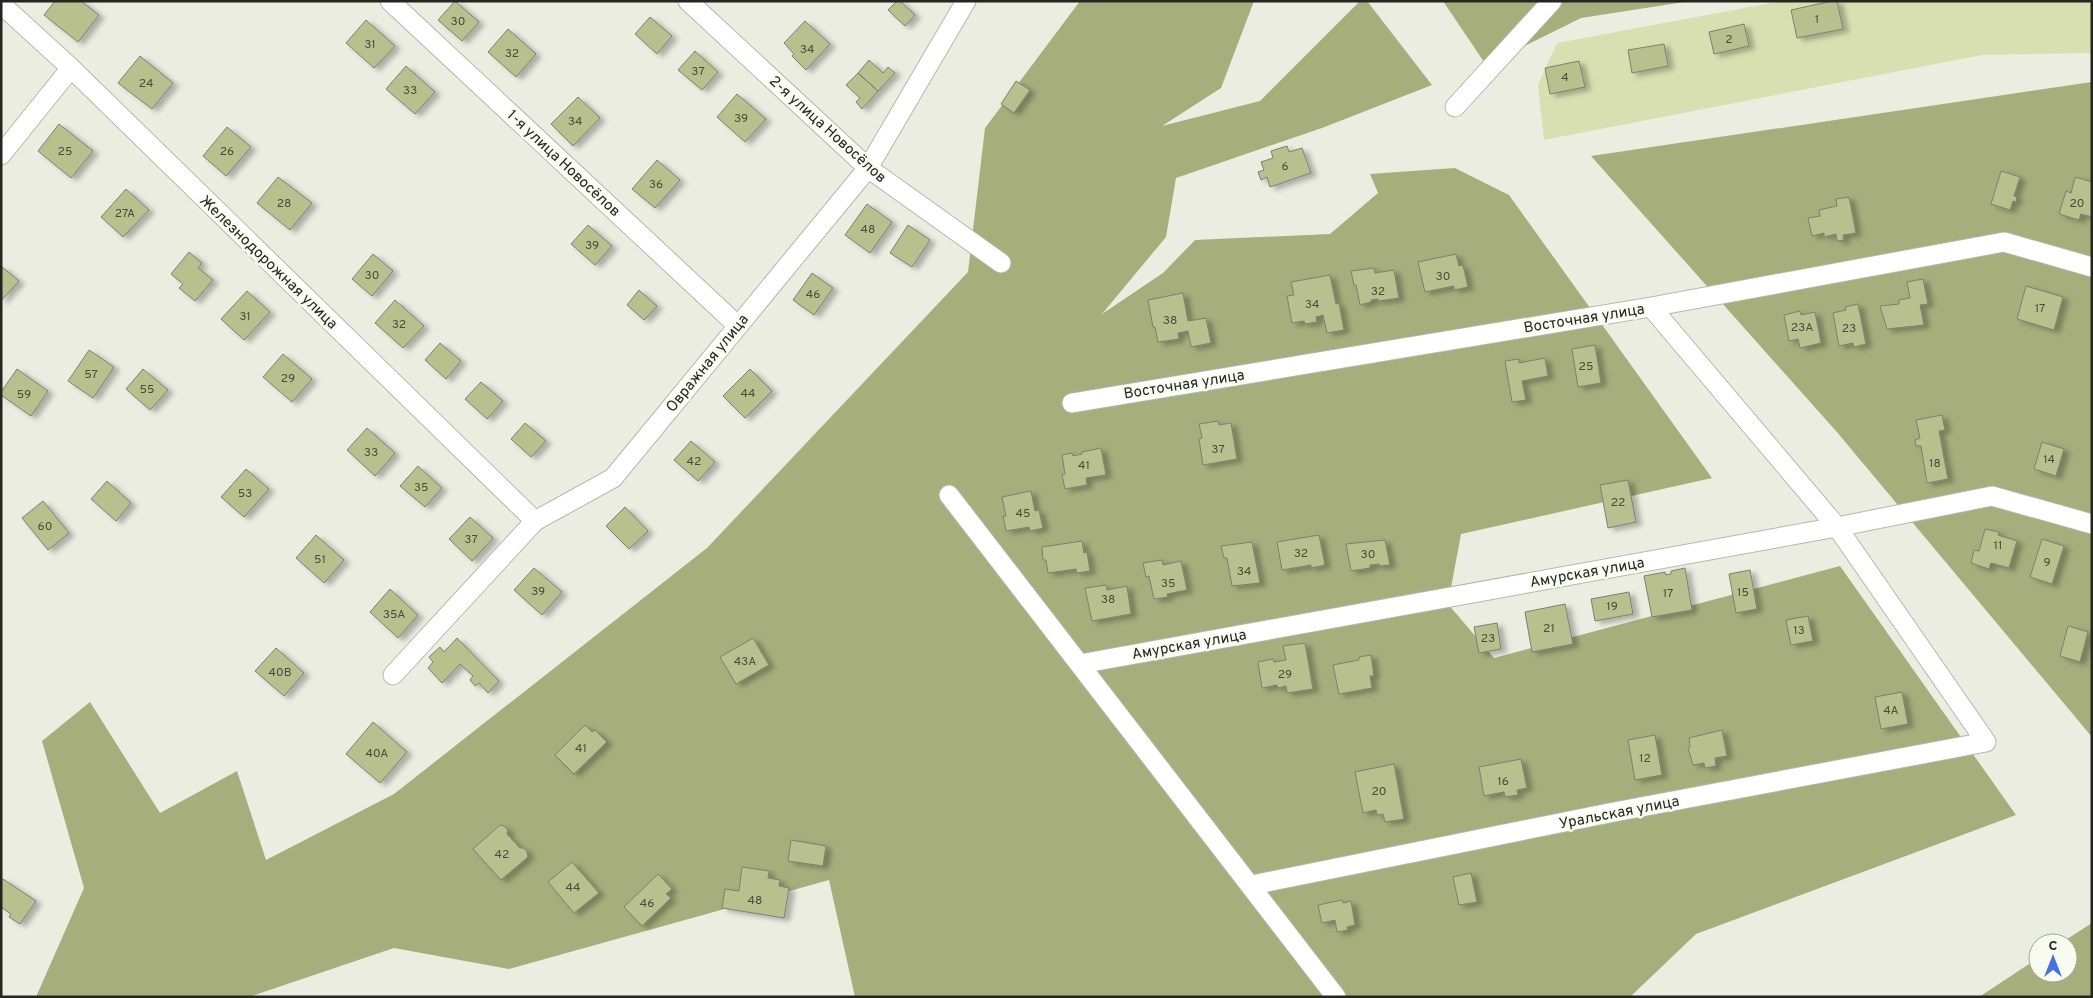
<svg xmlns="http://www.w3.org/2000/svg" width="2093" height="998" font-family="Overpass,sans-serif">
<defs>
<filter id="shadow"><feDropShadow dx="5.5" dy="3" stdDeviation="2.5" flood-color="#0004"/></filter>
</defs>
<rect width="100%" height="100%" fill="#ebede1"/>
<path fill="#d8e0b1" d="M1782,1h310v52l-110,2 -438,85 -6,-55 19,-42z"/>
<path fill="#a6ae7c" d="M1080,1h174l-33,87 -59,38 98,-25 100,-100h7l65,84 -110,43 -146,50 -10,59 -64,77 61,-41 32,-33 135,-6 48,-41 -8,-19 85,-6 54,27 203,283 -251,56 -13,70 46,54 346,-92 176,249 -320,119 -66,63h-775l-26,-117 -320,89 -115,-21 -145,49h-213l48,-109 -42,-147 48,-39 70,111 77,-42 29,89 128,-66 313,-246 261,-276 17,-144z
M1443,1h248l-110,17 -95,47z
M2092,82v655l-256,-306 -245,-275z
M2092,923v74h-113l59,-39v15h30v-30h-7z"/>
<path fill="#b8c08d" stroke="#7d7f75" filter="url(#shadow)" d="M55,1h26l18,14 -21,27 -34,-27z
M455,1l24,21 -17,19 -24,-21z
M897,1h3l15,14 -10,11 -17,-16z
M1832,1h5l6,28 -46,9 -6,-28z
M650,17l22,19 -15,18 -22,-20z
M366,20l29,26 -21,22 -28,-25z
M805,21l25,23 -24,26 -14,-14 2,-2 -10,-11z
M1744,24l5,22 -35,8 -5,-22z
M508,29l28,25 -20,23 -28,-25z
M1664,44l4,22 -36,7 -4,-23z
M695,51l23,21 -16,18 -24,-20z
M140,56l33,27 -21,26 -34,-26z
M869,60l14,13 5,-6 7,6 -17,18 -20,-18z
M1579,61l6,26 -35,7 -5,-26z
M406,66l29,26 -20,22 -29,-25z
M858,73l20,18 -16,18 -6,-7 4,-4 -14,-13z
M1016,81l14,9 -16,23 -13,-9z
M737,94l29,25 -21,23 -28,-25z
M578,97l22,21 -27,28 -22,-22z
M59,124l34,27 -22,27 -33,-27z
M227,127l24,20 -25,29 -23,-20z
M1287,146l2,6 13,-4 9,25 -41,14 -3,-10 -6,3 -3,-8 6,-2 -3,-8 12,-4 -2,-7z
M657,160l23,20 -25,28 -23,-19z
M2001,171l19,6 -6,19 3,1 -1,5 -3,-1 -3,9 -19,-6z
M278,177l34,26 -22,27 -33,-27z
M2075,177l17,5v35l-11,-3 -2,6 -20,-6 7,-23 5,2z
M126,189l23,21 -26,27 -22,-20z
M1849,197l7,36 -13,2 1,5 -7,1 -1,-7 -12,3v-4l-12,3 -4,-18 12,-2 -1,-6 18,-4 -1,-7z
M867,204l25,18 -22,31 -25,-18z
M588,225l24,21 -17,19 -24,-21z
M908,225l22,15 -18,27 -22,-14z
M189,252l13,11 -4,5 15,12 -18,21 -16,-13 4,-4 -12,-10z
M373,254l20,17 -21,25 -20,-17z
M1456,254l3,12 4,-1 5,22 -14,3v-4l-29,6 -7,-30z
M1,266l18,15 -18,20z
M1374,268l1,5 19,-3 5,28 -20,3 -1,-2 -7,1v2l-11,3 -4,-20h-2l-3,-14z
M812,273l21,15 -19,27 -21,-15z
M1330,275l6,29 3,-1 5,27 -17,3 -4,-18 -7,2 1,5 -12,2 -1,-3 -12,2 -5,-27 7,-1 -3,-13z
M1923,279l5,25 -8,1 4,20 -37,4 -7,-23 19,-2v-4l11,-2 -3,-16z
M2026,286l37,11 -9,33 -37,-11z
M639,290l18,16 -13,14 -17,-15z
M247,291l23,21 -26,28 -23,-21z
M1183,293l5,28 18,-3 5,25 -20,4 -3,-16 -10,2 1,6 -21,3 -3,-15h-2l-5,-27z
M395,300l29,26 -21,22 -28,-25z
M1858,304l8,40 -12,3 -1,-4 -14,3 -6,-33 13,-3 -1,-3z
M1800,311l1,4 14,-3 6,31 -21,5 -2,-9 -9,2 -5,-26z
M440,343l21,18 -15,18 -21,-19z
M1595,345l6,38 -23,4 -6,-38z
M89,350l25,17 -21,31 -25,-17z
M283,354l29,25 -20,23 -29,-25z
M1545,358l3,18 -26,5 4,19 -14,2 -7,-41 14,-2v4z
M17,369l31,22 -17,25 -30,-21v-3z
M143,369l25,21 -18,20 -24,-21z
M750,369l22,22 -27,27 -22,-22z
M481,382l22,19 -16,18 -22,-20z
M1942,415l3,15 -6,1 9,48 -21,4 -6,-37h-5l-1,-6 5,-2 -4,-18z
M1218,421l1,4 12,-2 6,36 -34,6 -4,-26 3,-1 -3,-14z
M525,423l21,18 -15,16 -20,-18z
M367,428l28,25 -20,23 -28,-26z
M691,441l24,21 -17,19 -24,-21z
M2042,442l22,7 -8,27 -22,-7z
M1101,448l5,27 -20,3 1,7 -22,4 -3,-14 3,-1 -3,-19 10,-2 1,3 9,-2v-2z
M418,466l24,22 -17,19 -25,-21z
M246,469l23,20 -25,28 -23,-20z
M1628,480l8,42 -28,6 -8,-43z
M107,481l24,22 -15,18 -25,-22z
M1031,491l4,20 4,-1 4,18 -13,3 -1,-4 -23,4 -3,-15h3l-4,-19z
M43,501l26,32 -21,17 -26,-32z
M625,507l23,24 -19,18 -23,-23z
M470,517l23,21 -21,23 -23,-22z
M1985,529l14,3 -1,3 19,6 -8,27 -18,-5 -2,6 -18,-6 3,-13 5,1z
M316,535l28,25 -20,23 -28,-25z
M1319,535l6,30 -14,3v-3l-29,5 -5,-28z
M2042,539l22,7 -12,38 -22,-7z
M1385,540l5,25 -11,1v-2l-9,1v3l-19,3 -5,-27z
M1082,541l2,12 3,-1 3,19 -13,2 -1,-4 -28,4 -2,-13h-3l-1,-13z
M1252,542l8,41 -28,3 -5,-28h-3l-3,-12z
M1162,560l1,5 18,-4 6,29 -20,4 1,3 -14,2 -5,-23 -3,1 -3,-14z
M534,568l28,24 -20,23 -28,-25z
M1685,568l7,42 -40,7 -8,-41 21,-4 1,3 5,-1v-3z
M1750,570l7,39 -21,4 -7,-39z
M1106,585l1,5 20,-4 4,28 -39,7 -7,-33z
M390,589l28,26 -20,23 -28,-26z
M1629,592l4,22 -38,7 -4,-22z
M1565,604l8,40 -41,8 -7,-40z
M1808,616l5,25 -22,4 -5,-25z
M1497,623l4,26 -22,4 -5,-26z
M2068,626l20,6 -8,30 -20,-6z
M457,638l42,43 -11,12 -9,-10 -4,3 -5,-6 3,-4 -13,-12 -18,19 -14,-15 5,-6 -4,-5 11,-10 4,5z
M753,638l16,27 -33,19 -16,-27z
M1305,643l8,46 -26,4 -1,-7 -8,2 -1,-3 -15,3 -4,-26 15,-3 1,3 12,-2 -3,-14z
M276,648l28,25 -20,23 -29,-25z
M1371,655l3,21h-4l2,12 -33,6 -6,-29 26,-5v-3z
M1902,692l6,32 -27,5 -6,-32z
M373,722l34,30 -27,31 -34,-29z
M585,725l7,7 3,-2 12,12 -33,32 -19,-19z
M1722,730l5,26 -12,2 1,8 -11,2 -1,-5 -11,2 -5,-17 2,-1 -1,-9z
M1655,735l7,40 -27,5 -7,-40z
M1521,759l6,29 -10,2 1,5 -13,2 -1,-5 -20,4 -5,-29z
M1394,764l10,55 -19,3 -2,-8 -6,1 -1,-5 -13,3 -8,-41z
M500,825l4,1 4,4 -1,4 13,14h4l3,4 1,5 -27,23 -28,-31z
M791,840l35,6 -3,20 -35,-5z
M572,862l27,31 -25,20 -26,-31z
M742,867l27,4 -1,7 12,2 -1,6 10,2 -5,30 -62,-10 3,-19 14,2z
M1471,873l6,29 -18,3 -6,-28z
M658,874l14,15 -6,5 5,4 -29,28 -18,-19z
M3,879l33,22 -16,23 -11,-7 2,-3 -10,-7v-25z
M1342,900l1,3 8,-2 4,24 -8,2 1,3 -11,2 -2,-12 -13,3 -4,-18z"/>
<g fill="none" stroke-linecap="round" stroke-linejoin="round">
<g stroke="#b6b8ad" stroke-width="21">
<path id="minor" d="M390,1l348,325
M688,1l180,167 133,95
M1,4l70,64 464,453
M1455,107l97,-106
M1,155l70,-87
M1072,403l579,-96 353,-65 88,25
M949,495l387,502
M1080,664l757,-137 155,-31 100,28
M393,675l142,-154 78,-43 255,-310 98,-167
M1252,885l357,-72 377,-71 -149,-215 -186,-220"/>
</g>
<use href="#minor" stroke="#fff" stroke-width="19"/>
</g>
<g text-anchor="middle" stroke-width="5" stroke-linejoin="round" paint-order="stroke">
<g font-size="12" fill="#4a4c3d">
<text x="1817" y="23">1</text>
<text x="458" y="25">30</text>
<text x="1729" y="43">2</text>
<text x="370" y="48">31</text>
<text x="807" y="53">34</text>
<text x="512" y="57">32</text>
<text x="698" y="75">37</text>
<text x="1565" y="81">4</text>
<text x="146" y="87">24</text>
<text x="410" y="94">33</text>
<text x="741" y="122">39</text>
<text x="575" y="125">34</text>
<text x="65" y="155">25</text>
<text x="227" y="155">26</text>
<text x="1285" y="170">6</text>
<text x="656" y="188">36</text>
<text x="284" y="207">28</text>
<text x="2077" y="207">20</text>
<text x="125" y="217">27А</text>
<text x="868" y="233">48</text>
<text x="592" y="249">39</text>
<text x="372" y="279">30</text>
<text x="1443" y="280">30</text>
<text x="1378" y="295">32</text>
<text x="813" y="298">46</text>
<text x="1312" y="308">34</text>
<text x="2040" y="312">17</text>
<text x="245" y="320">31</text>
<text x="1170" y="324">38</text>
<text x="399" y="328">32</text>
<text x="1802" y="331">23А</text>
<text x="1849" y="332">23</text>
<text x="1586" y="370">25</text>
<text x="91" y="378">57</text>
<text x="288" y="382">29</text>
<text x="147" y="393">55</text>
<text x="748" y="397">44</text>
<text x="24" y="398">59</text>
<text x="1218" y="453">37</text>
<text x="371" y="456">33</text>
<text x="2049" y="463">14</text>
<text x="694" y="465">42</text>
<text x="1935" y="467">18</text>
<text x="1084" y="469">41</text>
<text x="421" y="491">35</text>
<text x="245" y="497">53</text>
<text x="1618" y="506">22</text>
<text x="1023" y="517">45</text>
<text x="45" y="530">60</text>
<text x="471" y="543">37</text>
<text x="1998" y="549">11</text>
<text x="1301" y="557">32</text>
<text x="1368" y="558">30</text>
<text x="320" y="563">51</text>
<text x="2047" y="566">9</text>
<text x="1244" y="575">34</text>
<text x="1168" y="587">35</text>
<text x="538" y="595">39</text>
<text x="1743" y="596">15</text>
<text x="1668" y="597">17</text>
<text x="1108" y="603">38</text>
<text x="1612" y="610">19</text>
<text x="394" y="618">35А</text>
<text x="1549" y="632">21</text>
<text x="1799" y="634">13</text>
<text x="1488" y="642">23</text>
<text x="745" y="665">43А</text>
<text x="280" y="676">40В</text>
<text x="1285" y="678">29</text>
<text x="1891" y="714">4А</text>
<text x="581" y="752">41</text>
<text x="377" y="757">40А</text>
<text x="1645" y="762">12</text>
<text x="1503" y="785">16</text>
<text x="1379" y="795">20</text>
<text x="502" y="858">42</text>
<text x="573" y="891">44</text>
<text x="755" y="904">48</text>
<text x="647" y="907">46</text>
</g>
<g font-size="15" fill="#252622" stroke="#f8fbef">
<text transform="translate(828 129) rotate(42)" y="5">2-я улица Новосёлов</text>
<text transform="translate(564 163) rotate(43)" y="5">1-я улица Новосёлов</text>
<text transform="translate(269 262) rotate(44)" y="5">Железнодорожная улица</text>
<text transform="translate(1584 318) rotate(-9)" y="5">Восточная улица</text>
<text transform="translate(707 363) rotate(-51)" y="5">Овражная улица</text>
<text transform="translate(1184 384) rotate(-9)" y="5">Восточная улица</text>
<text transform="translate(1587 572) rotate(-10)" y="5">Амурская улица</text>
<text transform="translate(1189 644) rotate(-10)" y="5">Амурская улица</text>
<text transform="translate(1619 812) rotate(-11)" y="5">Уральская улица</text>
</g>
</g>
<rect width="2093" height="998" fill="none" stroke="#252622" stroke-width="5"/>
<g transform="translate(2053 958)"><circle r="24" fill="#f8fbef" stroke="#a4a69d"/>
<path d="M0-4L9 19L0 12L-9 19Z" fill="#4671e3"/>
<text y="-8" font-size="14" font-weight="bold" text-anchor="middle" fill="#252622">С</text>
</g>
</svg>
